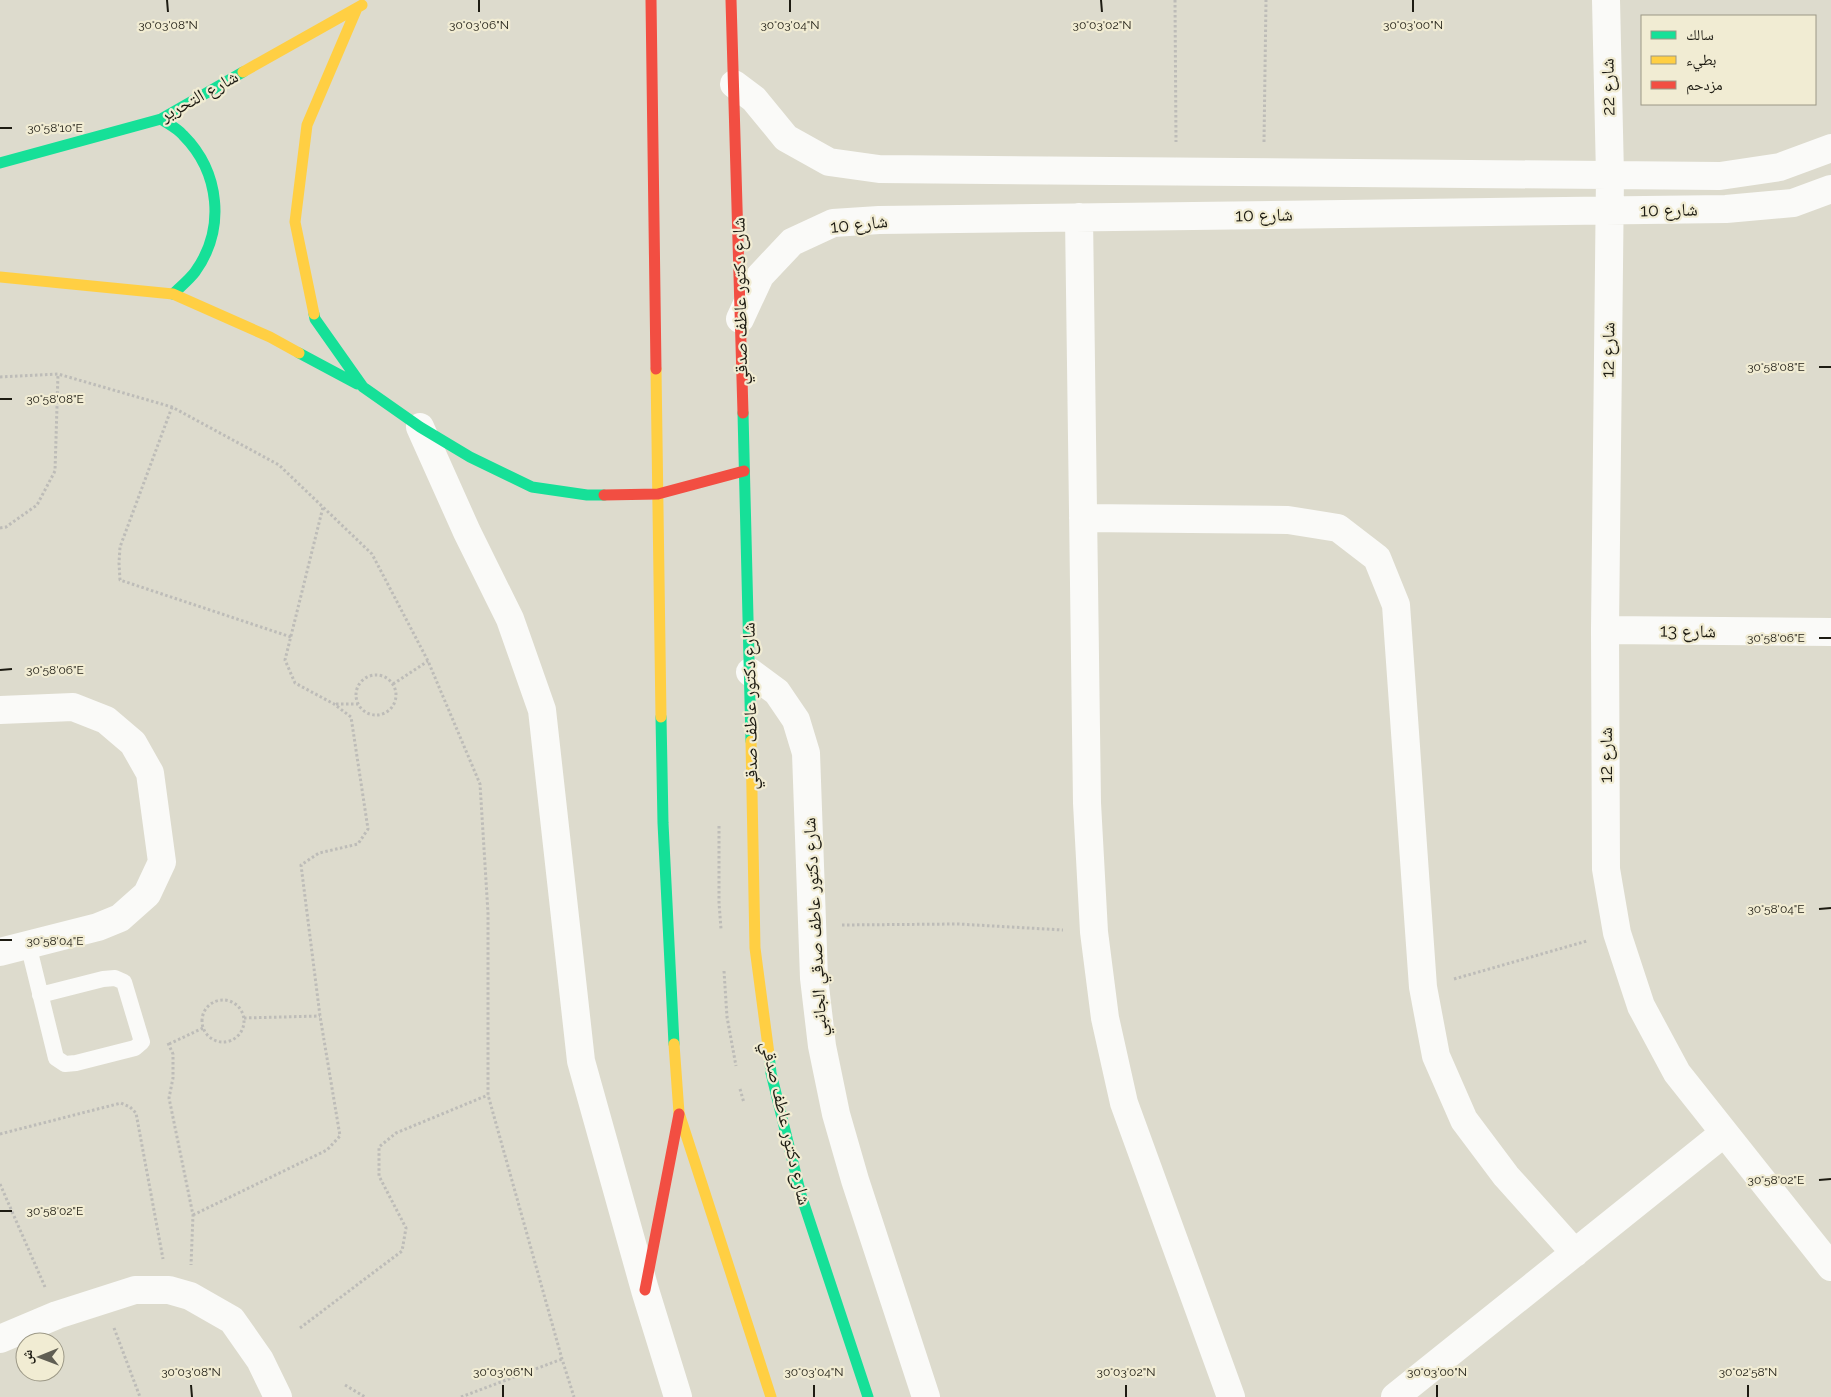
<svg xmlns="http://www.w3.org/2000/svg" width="1831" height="1397" font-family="Raleway,'Noto Naskh Arabic',sans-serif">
<rect width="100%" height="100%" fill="#dddbcd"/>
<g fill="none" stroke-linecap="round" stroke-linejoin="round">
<path stroke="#bdbcb8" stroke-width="3" stroke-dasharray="2.5 2.5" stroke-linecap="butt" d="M1175,0l1,142
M1264,142l2,-142
M0,377l58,-3 114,33 107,58 93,89 56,107 52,123 8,129v182l74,264 12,38
M172,407l-52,140 -1,16 1,17 171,57
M0,528l6,-1 31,-22 18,-34 3,-97
M356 695a20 20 0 1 1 40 0a20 20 0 1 1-40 0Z
M393,684l35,-23
M336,704h22
M719,826v77l2,26
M842,925l116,-1 105,6
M724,971l3,46 9,49
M1454,979l133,-38
M202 1021a21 21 0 1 1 42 0a21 21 0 1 1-42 0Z
M244,1018l76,-2
M168,1043l5,11v24l-4,20 24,117 -2,50
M169,1044l34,-16
M740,1089l4,14
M0,1134l121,-31 9,4 6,6 27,146
M0,1184l45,103
M193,1215l134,-65 13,-14 -20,-120 -19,-151 18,-12 39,-9 10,-15 -17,-112 -17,-13 -39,-21 -10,-23 38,-153
M114,1328l26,69
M300,1328l102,-77 4,-23 -27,-52v-29l17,-14 92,-38
M345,1385l20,12
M461,1397l101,-38"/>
<path stroke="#fafaf8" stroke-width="16" d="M28,944l28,114 9,6 11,-1 59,-15 7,-6 -18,-60 -9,-4 -12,1 -63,16"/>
<path stroke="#fafaf8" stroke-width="28" d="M1606,0l4,175 -5,455 1,239 11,64 24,73 36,67 154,194
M734,84l20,15 32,39 43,24 50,7 841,7 60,-9 51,-19
M1079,217l8,586 7,129 11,86 19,85 107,294
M740,319l20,-43 32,-34 41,-19 46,-3 847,-11 67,-6 38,-14
M420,427l47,105 43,87 32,91 39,351 64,229 33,107
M1083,518l205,2 50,8 39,30 19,47 27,382 13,69 28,64 42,56 69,77
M1605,630l226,2
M750,672l27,20 19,28 10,33 8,225 8,68 14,68 19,66 71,217
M0,710l73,-3 33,13 27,23 17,30 12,89 -15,32 -27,24 -22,9 -98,25
M0,1339l57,-24 78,-25h34l21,6 42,24 28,40 18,37
M1395,1397l329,-264"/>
<path stroke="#16e098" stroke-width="11" d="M161,119c7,5 16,9 22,16 37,37 43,94 12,137 -6,8 -15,15 -22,22
M0,163l161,-44 82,-47
M314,314l1,5 48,68 57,40 50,30 62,30 55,8h17
M299,353l58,31
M743,413l8,328
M661,717l2,106 11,221
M769,1054l2,19 30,122 67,202"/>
<path stroke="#ffcf43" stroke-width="11" d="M243,72l119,-67
M0,277l173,17 97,43 29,16
M314,314l-19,-92 12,-97 50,-117
M656,369l5,348
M751,741l4,207 14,106
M674,1044l5,69 92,284"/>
<path stroke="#f24e42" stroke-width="11" d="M651,0l5,369
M731,0l12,413
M604,495l54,-1 86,-23
M645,1290l34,-176"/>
</g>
<path fill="none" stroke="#1d1b12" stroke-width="2" d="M167,0l1,12M479,0v12M790,0v12M1101,0l1,12M1413,0v12M0,128h12M1819,367h12M0,399h12M1819,638h12M0,670l12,-1M1819,909l12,-1M0,940h12M1819,1180l12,-1M0,1211h12M191,1385l1,12M503,1385v12M814,1385v12M1126,1385v12M1437,1385v12M1748,1385v12"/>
<g text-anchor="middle" stroke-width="4.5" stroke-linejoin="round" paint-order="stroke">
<g font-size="18" fill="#1d1b12" stroke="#f1ecd3">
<text transform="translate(1608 87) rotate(-91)" y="6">شارع 22</text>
<text transform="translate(199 96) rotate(-29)" y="6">شارع التحرير</text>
<text transform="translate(1669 210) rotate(-1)" y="6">شارع 10</text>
<text transform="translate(1264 215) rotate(-1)" y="6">شارع 10</text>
<text transform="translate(859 224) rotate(-6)" y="6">شارع 10</text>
<text transform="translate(740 301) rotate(-91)" y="6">شارع دكتور عاطف صدقي</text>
<text transform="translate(1608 350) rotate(-89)" y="6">شارع 12</text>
<text transform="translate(1688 631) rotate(1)" y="6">شارع 13</text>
<text transform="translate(750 706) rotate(-91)" y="6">شارع دكتور عاطف صدقي</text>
<text transform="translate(1606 755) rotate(-90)" y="6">شارع 12</text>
<text transform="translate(815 927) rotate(-93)" y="6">شارع دكتور عاطف صدقي الجانبي</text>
<text transform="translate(786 1123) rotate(77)" y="6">شارع دكتور عاطف صدقي</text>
</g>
</g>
<g font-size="12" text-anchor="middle" fill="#1d1b12" stroke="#f1ecd3" stroke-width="4.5" stroke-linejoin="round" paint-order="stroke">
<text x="168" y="29">30°03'08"N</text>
<text x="479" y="29">30°03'06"N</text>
<text x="790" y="29">30°03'04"N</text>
<text x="1102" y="29">30°03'02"N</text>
<text x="1413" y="29">30°03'00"N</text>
<text x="55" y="132">30°58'10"E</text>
<text x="1776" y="371">30°58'08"E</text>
<text x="55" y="403">30°58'08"E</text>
<text x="1776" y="642">30°58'06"E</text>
<text x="55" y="674">30°58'06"E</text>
<text x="1776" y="913">30°58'04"E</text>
<text x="55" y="945">30°58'04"E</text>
<text x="1776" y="1184">30°58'02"E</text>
<text x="55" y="1215">30°58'02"E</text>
<text x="191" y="1376">30°03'08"N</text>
<text x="503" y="1376">30°03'06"N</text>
<text x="814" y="1376">30°03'04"N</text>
<text x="1126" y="1376">30°03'02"N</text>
<text x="1437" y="1376">30°03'00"N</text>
<text x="1748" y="1376">30°02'58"N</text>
</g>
<rect x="1641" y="15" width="175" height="90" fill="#f1ecd3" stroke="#9c9886"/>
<rect x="1651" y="31" width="25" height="8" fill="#16e098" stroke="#9c9886"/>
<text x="1686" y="40" font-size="15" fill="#1d1b12">سالك</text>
<rect x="1651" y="56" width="25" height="8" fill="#ffcf43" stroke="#9c9886"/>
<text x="1686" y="65" font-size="15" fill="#1d1b12">بطيء</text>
<rect x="1651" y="81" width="25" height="8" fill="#f24e42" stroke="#9c9886"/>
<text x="1686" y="90" font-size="15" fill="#1d1b12">مزدحم</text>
<g transform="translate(40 1357) rotate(269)"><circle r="24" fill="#f1ecd3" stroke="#9c9886"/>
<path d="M0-4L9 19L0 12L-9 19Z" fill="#605e53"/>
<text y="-8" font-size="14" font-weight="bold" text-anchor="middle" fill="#1d1b12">ش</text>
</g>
</svg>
